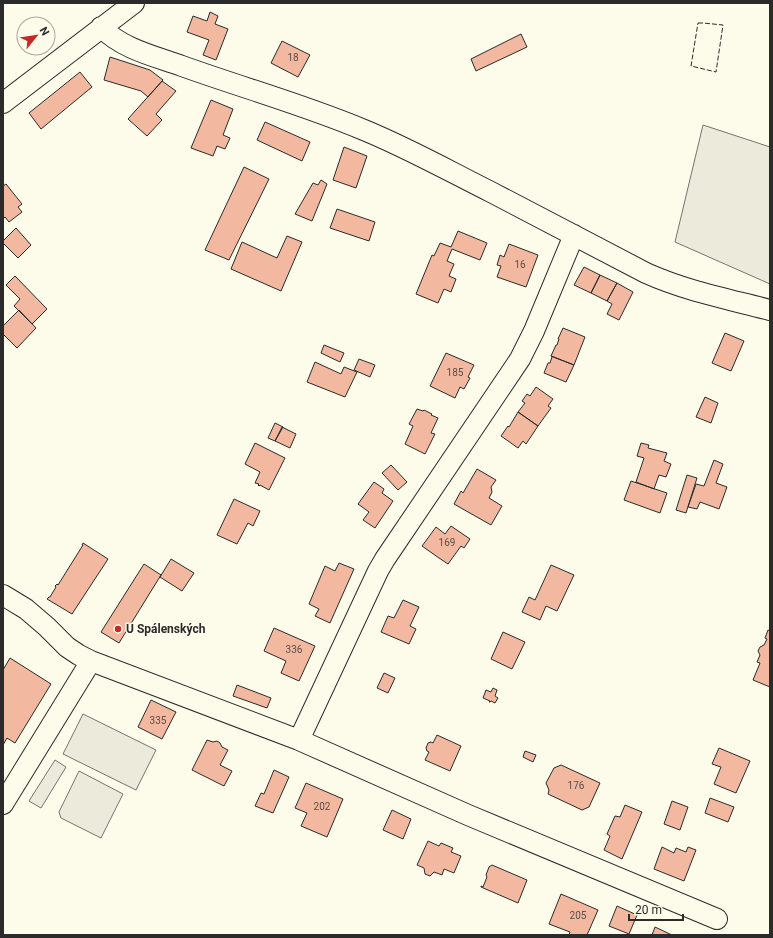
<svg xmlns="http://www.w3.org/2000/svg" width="773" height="938" font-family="Roboto,sans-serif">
<rect width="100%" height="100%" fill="#fdfbea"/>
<path fill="#ecebdb" stroke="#74746e" d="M703,125l67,22v137l-95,-42z
M83,714l73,36 -20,40 -73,-36z
M79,771l44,23 -22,44 -40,-20 -2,-6z"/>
<path fill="#eceadb" stroke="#74746e" d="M55,760l11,7 -25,41 -12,-7z"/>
<path fill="#f2b8a0" stroke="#2b2b2b" d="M210,12l8,4 -3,8 13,5 -12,31 -13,-5 6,-15 -22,-8 6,-16 14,5z
M521,34l6,13 -51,24 -5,-12z
M282,41l28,14 -12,22 -27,-14z
M110,57l40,13 13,10 -15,17 -7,-6 -37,-11z
M80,72l12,15 -51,42 -12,-16z
M162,81l14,10 -20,23 6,6 -15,16 -19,-17z
M211,100l22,9 -10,26 7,3 -5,11 -8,-3 -4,10 -22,-8z
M265,122l45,20 -8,19 -45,-21z
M344,147l23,9 -11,32 -23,-8z
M244,167l25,12 -40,81 -24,-10z
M321,180l6,4 -15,37 -17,-7 18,-31 5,2z
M6,184l16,20 -4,3 4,5 -13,10 -4,-5 -2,2v-33z
M337,209l38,13 -6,19 -39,-13z
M16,228l15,17 -13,13 -15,-15v-2z
M458,231l29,12 -7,17 -28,-11 -5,12 7,3 -5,12 7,3 -5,13 -7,-3 -6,14 -22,-9 16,-39 2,1 6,-13 11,4z
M287,236l15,6 -21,49 -50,-22 11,-27 35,16z
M509,244l29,11 -12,32 -29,-10 4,-11 -4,-1 3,-10 4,2z
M584,267l16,8 -9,18 -17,-8z
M600,275l17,8 -10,18 -16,-8z
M15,276l32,33 -15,15 -18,-18 6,-7 -14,-14z
M617,283l16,9 -14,28 -12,-6 5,-10 -5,-3z
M19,310l17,18 -19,20 -14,-14v-8z
M563,328l22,9 -11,28 -23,-9 5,-11h1l2,-6h-1z
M725,333l19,8 -13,30 -19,-8z
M324,345l20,8 -4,9 -19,-9z
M446,353l28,12 -6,12 2,1 -6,11 -4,-2 -5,11 -25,-12z
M551,356l23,9 -8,17 -22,-9 4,-10h2l2,-6z
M359,359l16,6 -5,12 -16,-7z
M315,362l26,12 3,-7 13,5 -12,25 -38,-15z
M536,387l17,12 -5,7 3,2 -13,18 -20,-14 7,-9 -3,-2 5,-7 3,2z
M705,397l13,6 -7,20 -15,-6z
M417,409l6,2 1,-1 8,4 -1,1 7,3 -7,15 4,1 -10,20 -20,-10 8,-18 -4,-2z
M518,412l20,14 -12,18 -3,-3 -5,7 -17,-12 7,-10 1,1z
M275,423l8,4 -8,14 -7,-3z
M282,427l14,7 -6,14 -15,-7z
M255,443l30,15 -16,32 -9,-5 -1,1 -1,-1 1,-1 -4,-1 5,-11 -15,-8z
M641,443l8,2 -1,3 19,5 -3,8 7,3 -5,13 -7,-2 -5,14 -18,-7 8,-24 -7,-2z
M714,460l9,4 -7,19 11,4 -8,22 -19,-7 -3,7 -9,-2 8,-23 8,2z
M391,465l16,17 -9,8 -16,-17z
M477,469l19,11 -5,7 1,5 -3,6 13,8 -11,19 -37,-21 7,-13 2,2z
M687,475l10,3 -11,35 -10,-3z
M631,481l36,12 -7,20 -36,-13z
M374,482l10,7 -2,4 11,8 -18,27 -12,-8 6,-8 -11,-8z
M234,499l26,12 -7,15 -5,-3 -11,21 -20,-9z
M451,526l19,13 -6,9 -3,-2 -13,18 -9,-6 -17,-12 14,-19 9,7z
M83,543l25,16 -36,55 -25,-15 2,-2h1l6,-10 -1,-1 2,-2 1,1 25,-40h-1z
M171,559l23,14 -12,18 -22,-14z
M339,563l15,6 -24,54 -15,-7 4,-7 -10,-5 16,-38 10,5z
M144,564l17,11 -42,68 -18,-11z
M551,565l23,10 -17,36 -11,-5 -6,14 -18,-8 7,-15 6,3z
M403,600l16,7 -9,19 6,3 -7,15 -28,-12 7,-16 6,2z
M274,628l41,18 -16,35 -18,-8 5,-12 -22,-10z
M768,630l2,1v56l-17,-7 7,-17 -3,-1 3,-7 -2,-4 2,-4 4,-2 3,-6 -2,-1z
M503,632l22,10 -13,27 -21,-10z
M10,658l41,26 -36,59 -8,-5 -4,7v-75z
M384,673l11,5 -7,15 -11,-5z
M237,685l34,13 -4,10 -34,-12z
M493,688l4,2 -2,6 3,2 -3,5 -4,-2 -1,1h-1l1,-1 -7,-3 3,-8 5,2z
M151,700l25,12 -14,27 -24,-12z
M437,735l24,11 -11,25 -25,-11 4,-8 -2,-1 -1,-3 2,-5 3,-1 2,1z
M207,740l6,2 4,-1 3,2 2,4 6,3 -8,15 12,6 -8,15 -32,-16z
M719,748l31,13 -14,32 -22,-9 7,-17 -9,-3z
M525,751l11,4 -3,7 -10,-5z
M561,765l39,18 -11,24 -7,3 -34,-16 1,-4 -3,-7 8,-15z
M274,770l15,7 -16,36 -18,-7 6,-13 3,1z
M306,783l37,16 -16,38 -26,-11 6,-13 -12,-5z
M710,798l24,9 -6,15 -23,-9z
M672,801l16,6 -8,23 -16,-6z
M625,805l17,7 -20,47 -18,-9 6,-14 -3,-2 8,-18 5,1z
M392,810l19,9 -8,20 -20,-9z
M428,841l11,5 2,-3 12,5 -2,4 10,4 -7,17 -10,-4 -2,6 -8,-3 -4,4 -5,-2 -1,-6 -7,-3z
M662,847l12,6 2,-5 10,4 2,-5 8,3 -12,31 -30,-12z
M492,865l35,15 -9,23 -37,-16v-1l2,1 4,-10 -1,-2 3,-8z
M561,894l37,16 -11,25h-18l1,-3 -21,-8z
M617,906l20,9 -8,19 -20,-8z
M655,927l17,8h-20z"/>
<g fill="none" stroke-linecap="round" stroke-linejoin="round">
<g stroke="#2b2b2b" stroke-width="22">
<path id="minor" d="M101,27c21,22 53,29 81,39 61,22 123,39 182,64 44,18 85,41 127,62 52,27 104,54 155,81 40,18 82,26 124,37
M3,103l131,-100
M3,595l23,14 21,18 20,20 12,8 12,6
M299,740l79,-169 7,-12 135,-200 14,-28 40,-96
M3,804l88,-143 208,79 169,75 249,104"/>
</g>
<use href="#minor" stroke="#fdfbea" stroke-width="20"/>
<path stroke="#2b2b2b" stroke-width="1" stroke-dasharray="5 2" stroke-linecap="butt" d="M698,23h5l20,2 -7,47 -25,-6z"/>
</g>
<circle fill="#c62828" stroke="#fdfbea" stroke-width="1.5" cx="118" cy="629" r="4"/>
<g text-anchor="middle" stroke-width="3" stroke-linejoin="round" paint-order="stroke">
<g font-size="10" fill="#5d4e48">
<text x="293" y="61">18</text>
<text x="520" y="268">16</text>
<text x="455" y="376">185</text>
<text x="447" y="546">169</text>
<text x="294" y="653">336</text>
<text x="158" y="724">335</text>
<text x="576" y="789">176</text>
<text x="322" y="810">202</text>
<text x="578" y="919">205</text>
</g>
<g font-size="12" font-weight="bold" fill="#2b2b2b" stroke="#fdfbea" text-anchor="start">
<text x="126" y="633">U Spálenských</text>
</g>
</g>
<rect width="773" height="938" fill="none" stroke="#2b2b2b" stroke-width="8"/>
<g transform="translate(36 36) rotate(60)"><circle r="19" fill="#fdfbea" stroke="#a9a89e"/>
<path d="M0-3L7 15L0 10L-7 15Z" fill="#c62828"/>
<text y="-6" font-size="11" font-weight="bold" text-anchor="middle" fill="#2b2b2b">N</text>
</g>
<path d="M629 914v6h54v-6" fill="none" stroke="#2b2b2b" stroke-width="2"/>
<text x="635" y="914" font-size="12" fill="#2b2b2b" stroke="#fdfbea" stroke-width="3" paint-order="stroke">20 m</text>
</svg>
